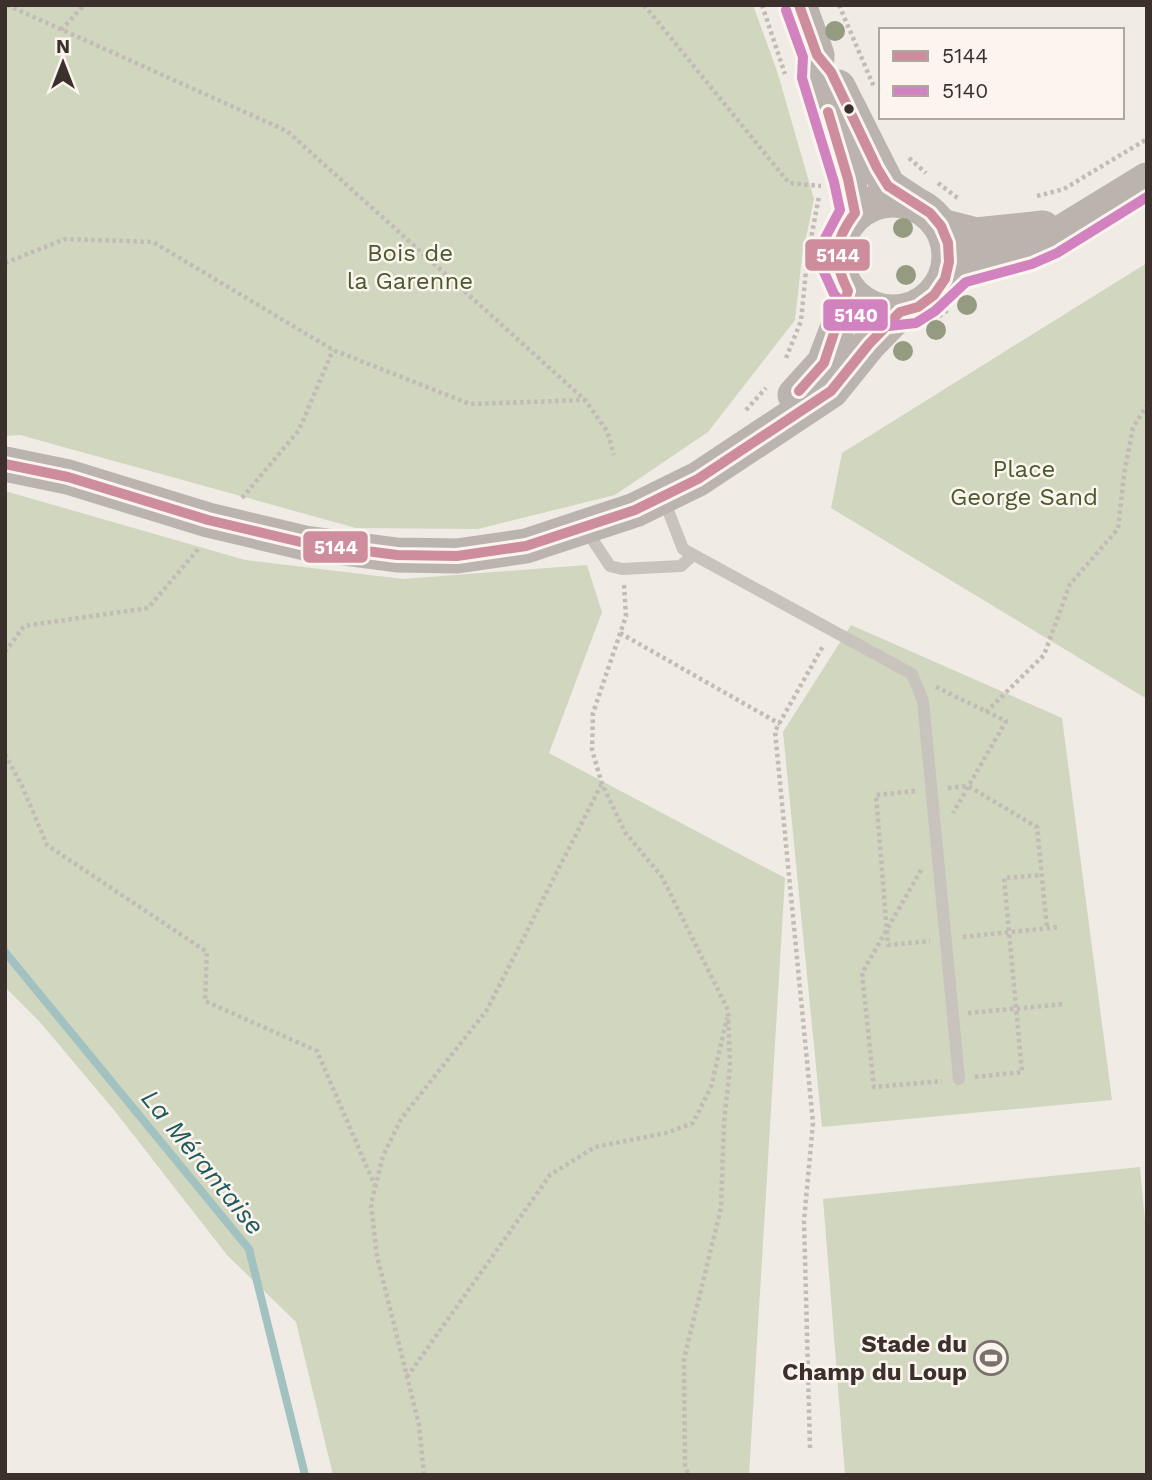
<svg xmlns="http://www.w3.org/2000/svg" width="1152" height="1480" font-family="'Work Sans',sans-serif">
<rect width="100%" height="100%" fill="#f0ebe5"/>
<path fill="#d1d6bf" d="M5,5h748l24,66 37,128 -12,58 -7,63 -87,112 -93,63 -137,34 -122,-1 -336,-93 -15,1z
M1147,263v436l-316,-191 11,-55z
M5,491l240,69 158,19 184,-14 15,47 -53,141 236,125 -36,597h-416l-37,-153 -69,-67 -113,-145 -75,-89 -34,-34z
M851,625l211,93 50,382 -290,27 -39,-395z
M1140,1167l7,75v233h-302l-22,-276z"/>
<g fill="none" stroke-linecap="round" stroke-linejoin="round">
<path stroke="#a1c2c1" stroke-width="8" d="M5,952l244,297 56,226"/>
<path stroke="#c2bbb6" stroke-width="4.5" stroke-dasharray="3.5 3.5" stroke-linecap="butt" d="M7,5l280,126 298,269 22,31 7,24
M644,5l145,178 32,3
M762,5l23,69
M839,5l35,82
M61,30l23,-25
M909,158l17,15
M938,183l21,16
M1037,196l27,-7 83,-50
M5,263l60,-24 88,3 180,108 137,54 115,-4
M928,325l21,-16
M786,358l15,-37 6,-61 12,-64
M746,410l20,-22
M242,498l57,-68 34,-80
M624,585l2,31 -33,97 -1,37 10,34 23,48 37,45 66,133 2,57 -6,55 -3,86 -37,151 1,108 4,8
M620,633l160,91
M5,652l19,-26 124,-18 52,-61
M936,687l70,34 -53,92
M986,712l58,-57 26,-71 48,-55 6,-55 9,-46 14,-23
M5,754l17,32 25,59 160,107 -2,49 112,50 58,135
M948,788l20,-2 69,41 10,101
M915,791l-39,4 12,150 42,-4
M921,870l-59,103 12,114 68,-6
M963,937l96,-10
M968,1013l97,-9
M975,1077l47,-5 -18,-194 37,-3
M407,1377l143,-202 45,-28 71,-14 27,-10 18,-36 16,-69
M810,1448l-6,-227 9,-98 -38,-392 48,-85
M424,1475l-5,-50 -42,-169 -6,-52 12,-48 18,-37 86,-109 114,-225"/>
<path stroke="#c9c3be" stroke-width="12" d="M664,500l19,49 229,125 11,27 36,378
M586,530l24,36 12,3 59,-3 12,-11"/>
<path stroke="#bab3ae" stroke-width="35" d="M799,5l18,50 -1,20 32,104 7,34
M838,87l50,99 27,18
M837 256a56 56 0 1 1 112 0a56 56 0 1 1-112 0Z
M941,226l35,9 67,-7
M945,279l33,-16 58,-15 111,-68
M795,395l29,-32 13,-34 11,-38
M5,464l63,13 140,43 97,23 92,12 60,1 69,-10 109,-36 63,-31 133,-88 38,-47 31,-32"/>
<g stroke="#fbf5ee" stroke-width="16">
<path id="bus-1" d="M799,391l25,-28 24,-72c-16,-32 -14,-50 7,-78l-7,-34 -20,-67
M5,464l63,13 140,43 97,23 92,12 60,1 69,-10 109,-36 63,-31 133,-88 38,-47 31,-32 18,-5 16,-12 11,-16 4,-17 -1,-19 -7,-17 -11,-13 -42,-27 -11,-18 -46,-96 -14,-17 -18,-50"/>
</g>
<g stroke="#fbf5ee" stroke-width="16">
<path id="bus-2" d="M786,10l17,47 -1,21 32,104 6,28 -16,30 -2,19 2,13 10,22 13,15 11,8 20,8 11,1 27,-3 19,-12 31,-29 66,-18 25,-11 90,-56"/>
</g>
<use href="#bus-1" stroke="#ce8d9d" stroke-width="10"/>
<use href="#bus-2" stroke="#d282be" stroke-width="10"/>
</g>
<g fill="#959b80">
<circle cx="835" cy="31" r="10"/>
<circle cx="903" cy="228" r="10"/>
<circle cx="860" cy="258" r="10"/>
<circle cx="906" cy="275" r="10"/>
<circle cx="967" cy="305" r="10"/>
<circle cx="936" cy="330" r="10"/>
<circle cx="903" cy="351" r="10"/>
</g>
<defs>
<g id="stadium-ring" transform="scale(1.75)"><circle r="9.5" fill="#fbf5ee" stroke="#7a716c" stroke-width="1.5"/><path d="M0-5a6.5 5 0 1 0 0 10a6.5 5 0 1 0 0-10ZM-3.5-1.8h7v3.6h-7Z" fill="#7a716c"/></g>
</defs>
<g fill-rule="evenodd">
<use href="#stadium-ring" x="991" y="1358"/>
</g>
<circle fill="#3b302b" stroke="#fbf5ee" stroke-width="2.5" cx="849" cy="109" r="6"/>
<g text-anchor="middle" stroke-width="5" stroke-linejoin="round" paint-order="stroke">
<g font-size="24" fill="#4a5a2e" stroke="#fbf5ee">
<text x="410" y="261">Bois de<tspan x="410" dy="28">la Garenne</tspan></text>
<text x="1024" y="477">Place<tspan x="1024" dy="28">George Sand</tspan></text>
</g>
<g font-size="24" font-weight="bold" fill="#3b302b" stroke="#fbf5ee" text-anchor="end">
<text x="967" y="1352">Stade du<tspan x="967" dy="28">Champ du Loup</tspan></text>
</g>
<g font-size="26" font-style="italic" fill="#1f5a5e" stroke="#fbf5ee">
<text transform="translate(203 1162) rotate(51)" y="9">La Mérantaise</text>
</g>
</g>
<g stroke="#fbf5ee" stroke-width="2.5">
<rect x="804" y="238" width="67" height="34" rx="7" fill="#ce8d9d"/>
<rect x="822" y="298" width="67" height="34" rx="7" fill="#d282be"/>
<rect x="302" y="530" width="67" height="34" rx="7" fill="#ce8d9d"/>
</g>
<g font-size="19" text-anchor="middle" font-weight="bold" fill="#fff">
<text x="838" y="262">5144</text>
<text x="856" y="322">5140</text>
<text x="336" y="554">5144</text>
</g>
<rect width="1152" height="1480" fill="none" stroke="#3b302b" stroke-width="14"/>
<rect x="879" y="28" width="245" height="91" fill="#fbf5ee" stroke="#aea6a0" stroke-width="2"/>
<rect x="893" y="51" width="35" height="10" fill="#ce8d9d" stroke="#aea6a0" stroke-width="2"/>
<text x="942" y="63" font-size="21" fill="#3b302b">5144</text>
<rect x="893" y="86" width="35" height="10" fill="#d282be" stroke="#aea6a0" stroke-width="2"/>
<text x="942" y="98" font-size="21" fill="#3b302b">5140</text>
<g transform="translate(63 63)" stroke="#fbf5ee" stroke-width="5" paint-order="stroke">
<path d="M0-5L12 26L0 18L-12 26Z" fill="#3b302b"/>
<text y="-10" font-size="19" font-weight="bold" text-anchor="middle" fill="#3b302b">N</text>
</g>
</svg>
